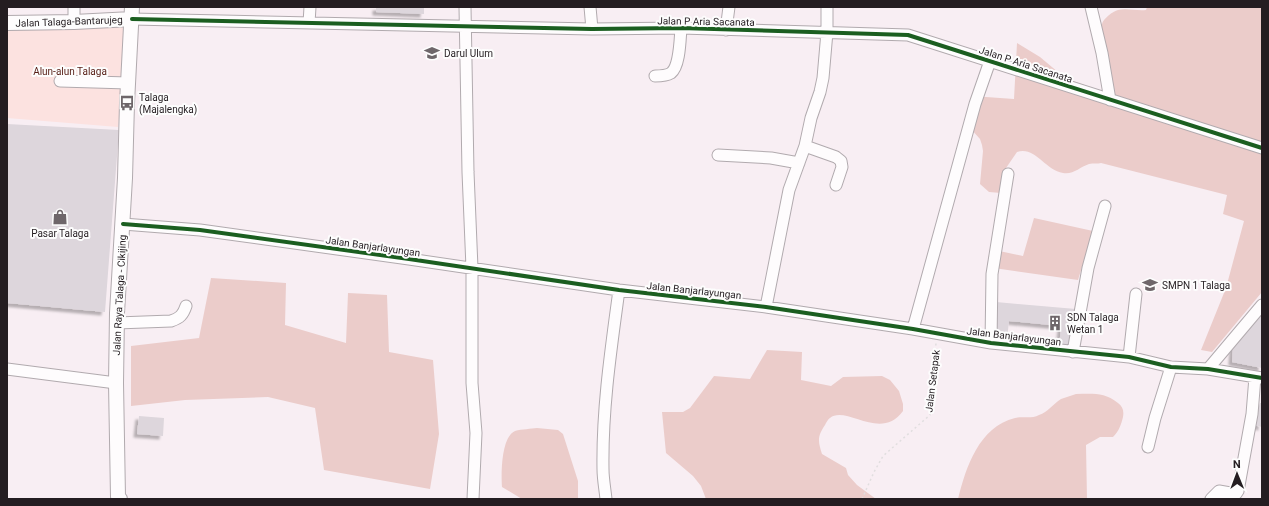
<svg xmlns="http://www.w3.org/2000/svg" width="1269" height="506" font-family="Roboto,sans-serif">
<defs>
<filter id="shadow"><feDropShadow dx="-3.5" dy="3.5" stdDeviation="1" flood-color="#0004"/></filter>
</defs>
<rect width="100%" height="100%" fill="#f8eef3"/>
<path fill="#fce2e0" d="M7,16l123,6 -12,105 -111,-9z"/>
<path fill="#ebccca" d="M1147,7h115v285l-50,60 -11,-2 25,-62 18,-67 -21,-7 4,-19 -126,-32c-3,1 -8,0 -12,1 -9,3 -16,11 -26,9 -18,-3 -28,-27 -46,-21l-11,16 1,13 -6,12 -12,-1 -9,-8 3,-33 -1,-6 -2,-6 -9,-10 1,-33 42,3 3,-56 23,14 25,21 47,17c-3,-15 -15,-59 -10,-71 1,-5 11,-13 16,-14 8,-2 19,1 28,0z
M1034,218l59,13 -15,49 -91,-13 3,-18 33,7z
M211,278l75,5 -1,42 61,18 2,-50 39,2 2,57 44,8 6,74 -9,55 -106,-19 -9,-62 -47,-11 -83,3 -54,6v-60l68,-8z
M767,350l35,2 -1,28 30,6 12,-9 39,-1 8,4 9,11 4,13v7c-22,31 -57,-6 -73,7 -2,1 -4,5 -5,7 -8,12 -7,16 -3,29l24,14 2,7 9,10 19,14h-170l-5,-13 -8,-10 -27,-23 -4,-41h21l7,-4 24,-32 36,3z
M1076,394c17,0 28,-2 42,9 5,4 6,8 5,14 -2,8 -4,14 -10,20h-13l-14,8 1,54h-129c8,-32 21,-72 57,-81 8,-2 17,1 24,-3 9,-3 14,-11 22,-16 5,-2 10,-3 15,-5z
M537,428l21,2 5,4 15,47v18h-56l-20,-12c-1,-12 -1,-50 13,-56 7,-2 16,-2 22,-3z"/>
<path fill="#ddd6dc" filter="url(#shadow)" d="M376,7h48v7l-48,-2z
M7,124l112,6 -14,182 -98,-9z
M996,302l80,7 -4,40 -13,-1 2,-22 -52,-5 -2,19 -15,-1z
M1262,313v55l-30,-6 1,-17z
M1260,403h2v24l-9,-2z
M139,416l25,2 -1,18 -26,-2z"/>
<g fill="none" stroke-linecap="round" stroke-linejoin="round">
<g stroke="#b1aaae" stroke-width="13">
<path id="minor" d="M465,7l3,165 4,96v115l4,50 -3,66
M590,7l2,22
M1091,7l11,46 8,47
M132,19l460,10 89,-1 227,7 354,113
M74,22v-15
M309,23l1,-16
M726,30l3,-23
M655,76c5,0 11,0 16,-3 9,-7 9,-34 10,-45
M60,81l68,2
M805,146l31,11 5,4 1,6 -6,18
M718,155l53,3 28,5
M123,224l77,6 209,29 210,31 147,17 147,22 78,14 138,14 42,10 37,2 54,9
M766,307l23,-117 16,-44 6,-28 9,-26 3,-14 4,-46v-25
M117,323l54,-2c9,-3 12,-6 15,-15
M913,329l62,-225 15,-43
M991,343l1,-69 16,-100
M1073,352l15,-84 17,-62
M1129,357l7,-63
M7,369l109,14
M1208,369l54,-64
M1148,447l7,-29 16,-51
M606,499c-1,-10 -3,-20 -3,-30 -1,-60 8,-120 16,-179
M1211,499l8,-8 17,3 2,-3 14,-77 3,-37"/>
</g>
<g stroke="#b1aaae" stroke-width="16">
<path id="major" d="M7,23l67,-1 58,-3
M120,499l-2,-2 -2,-114 1,-70 8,-135 2,-75 5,-96"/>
</g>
<path stroke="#e1dedf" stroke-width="1.5" stroke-dasharray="2 3" stroke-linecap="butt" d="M862,499l12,-27 9,-16 47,-41 6,-72"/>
<use href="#minor" stroke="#fefcfd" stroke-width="11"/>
<use href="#major" stroke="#fefcfd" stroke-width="14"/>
<g stroke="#fdfdfd" stroke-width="6">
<path id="cycleway" d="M132,19l460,10 89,-1 227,7 354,113
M123,224l77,6 209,29 210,31 147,17 147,22 78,14 138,14 42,10 37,2 54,9"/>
</g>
<use href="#cycleway" stroke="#1b5e20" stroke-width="4"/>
</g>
<defs>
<g id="university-bare" transform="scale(1.2)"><path d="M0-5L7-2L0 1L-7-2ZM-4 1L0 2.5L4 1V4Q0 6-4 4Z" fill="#6e666a" stroke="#fdfdfd" stroke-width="2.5" paint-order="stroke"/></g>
<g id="bus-bare" transform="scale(1.2)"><path d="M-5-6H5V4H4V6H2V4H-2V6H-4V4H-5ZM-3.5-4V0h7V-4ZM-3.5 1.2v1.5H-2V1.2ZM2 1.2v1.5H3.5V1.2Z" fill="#6e666a" stroke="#fdfdfd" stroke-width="2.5" paint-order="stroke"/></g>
<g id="shop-bare" transform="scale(1.2)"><path d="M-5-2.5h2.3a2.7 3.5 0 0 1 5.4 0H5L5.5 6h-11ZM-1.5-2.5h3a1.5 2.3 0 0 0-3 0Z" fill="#6e666a" stroke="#fdfdfd" stroke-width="2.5" paint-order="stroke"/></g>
<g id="school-bare" transform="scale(1.2)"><path d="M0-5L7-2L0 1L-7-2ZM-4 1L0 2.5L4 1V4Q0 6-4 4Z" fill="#6e666a" stroke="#fdfdfd" stroke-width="2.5" paint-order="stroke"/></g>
<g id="building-bare" transform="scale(1.2)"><path d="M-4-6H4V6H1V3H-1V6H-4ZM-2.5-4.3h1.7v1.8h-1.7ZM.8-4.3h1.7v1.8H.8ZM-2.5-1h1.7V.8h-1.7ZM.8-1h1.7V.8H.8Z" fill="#6e666a" stroke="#fdfdfd" stroke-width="2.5" paint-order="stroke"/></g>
</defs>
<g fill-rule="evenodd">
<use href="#university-bare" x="432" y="53"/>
<use href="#bus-bare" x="127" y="103"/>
<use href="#shop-bare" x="60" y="217"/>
<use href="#school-bare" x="1150" y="285"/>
<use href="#building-bare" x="1055" y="323"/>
</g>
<g text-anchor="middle" stroke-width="4" stroke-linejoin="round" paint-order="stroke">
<g font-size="10" fill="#241d21" stroke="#fdfdfd">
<text transform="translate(69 21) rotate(-2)" y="4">Jalan Talaga-Bantarujeg</text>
<text transform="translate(706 21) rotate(1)" y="4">Jalan P Aria Sacanata</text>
<text transform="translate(1026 64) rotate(18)" y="4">Jalan P Aria Sacanata</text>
<text transform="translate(373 246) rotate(8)" y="4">Jalan Banjarlayungan</text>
<text transform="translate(694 290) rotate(6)" y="4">Jalan Banjarlayungan</text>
<text transform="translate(119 295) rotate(-87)" y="4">Jalan Raya Talaga - Cikijing</text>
<text transform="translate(1014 336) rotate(7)" y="4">Jalan Banjarlayungan</text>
<text transform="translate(932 381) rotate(-83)" y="4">Jalan Setapak</text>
</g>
<g font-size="10" fill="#241d21" stroke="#fdfdfd" text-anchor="start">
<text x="444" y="57">Darul Ulum</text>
<text x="139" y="101">Talaga<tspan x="139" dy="12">(Majalengka)</tspan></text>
<text x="60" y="237" text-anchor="middle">Pasar Talaga</text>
<text x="1162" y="289">SMPN 1 Talaga</text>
<text x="1067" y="321">SDN Talaga<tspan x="1067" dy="12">Wetan 1</tspan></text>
</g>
<g font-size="10" fill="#561d15" stroke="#fdfdfd">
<text x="70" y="75">Alun-alun Talaga</text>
</g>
</g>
<rect width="1269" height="506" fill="none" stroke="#241d21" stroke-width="16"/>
<g transform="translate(1237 474) rotate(359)" stroke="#fdfdfd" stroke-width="3" paint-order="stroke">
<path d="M0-3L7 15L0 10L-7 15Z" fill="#241d21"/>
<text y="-6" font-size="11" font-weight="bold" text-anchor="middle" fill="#241d21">N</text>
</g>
</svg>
